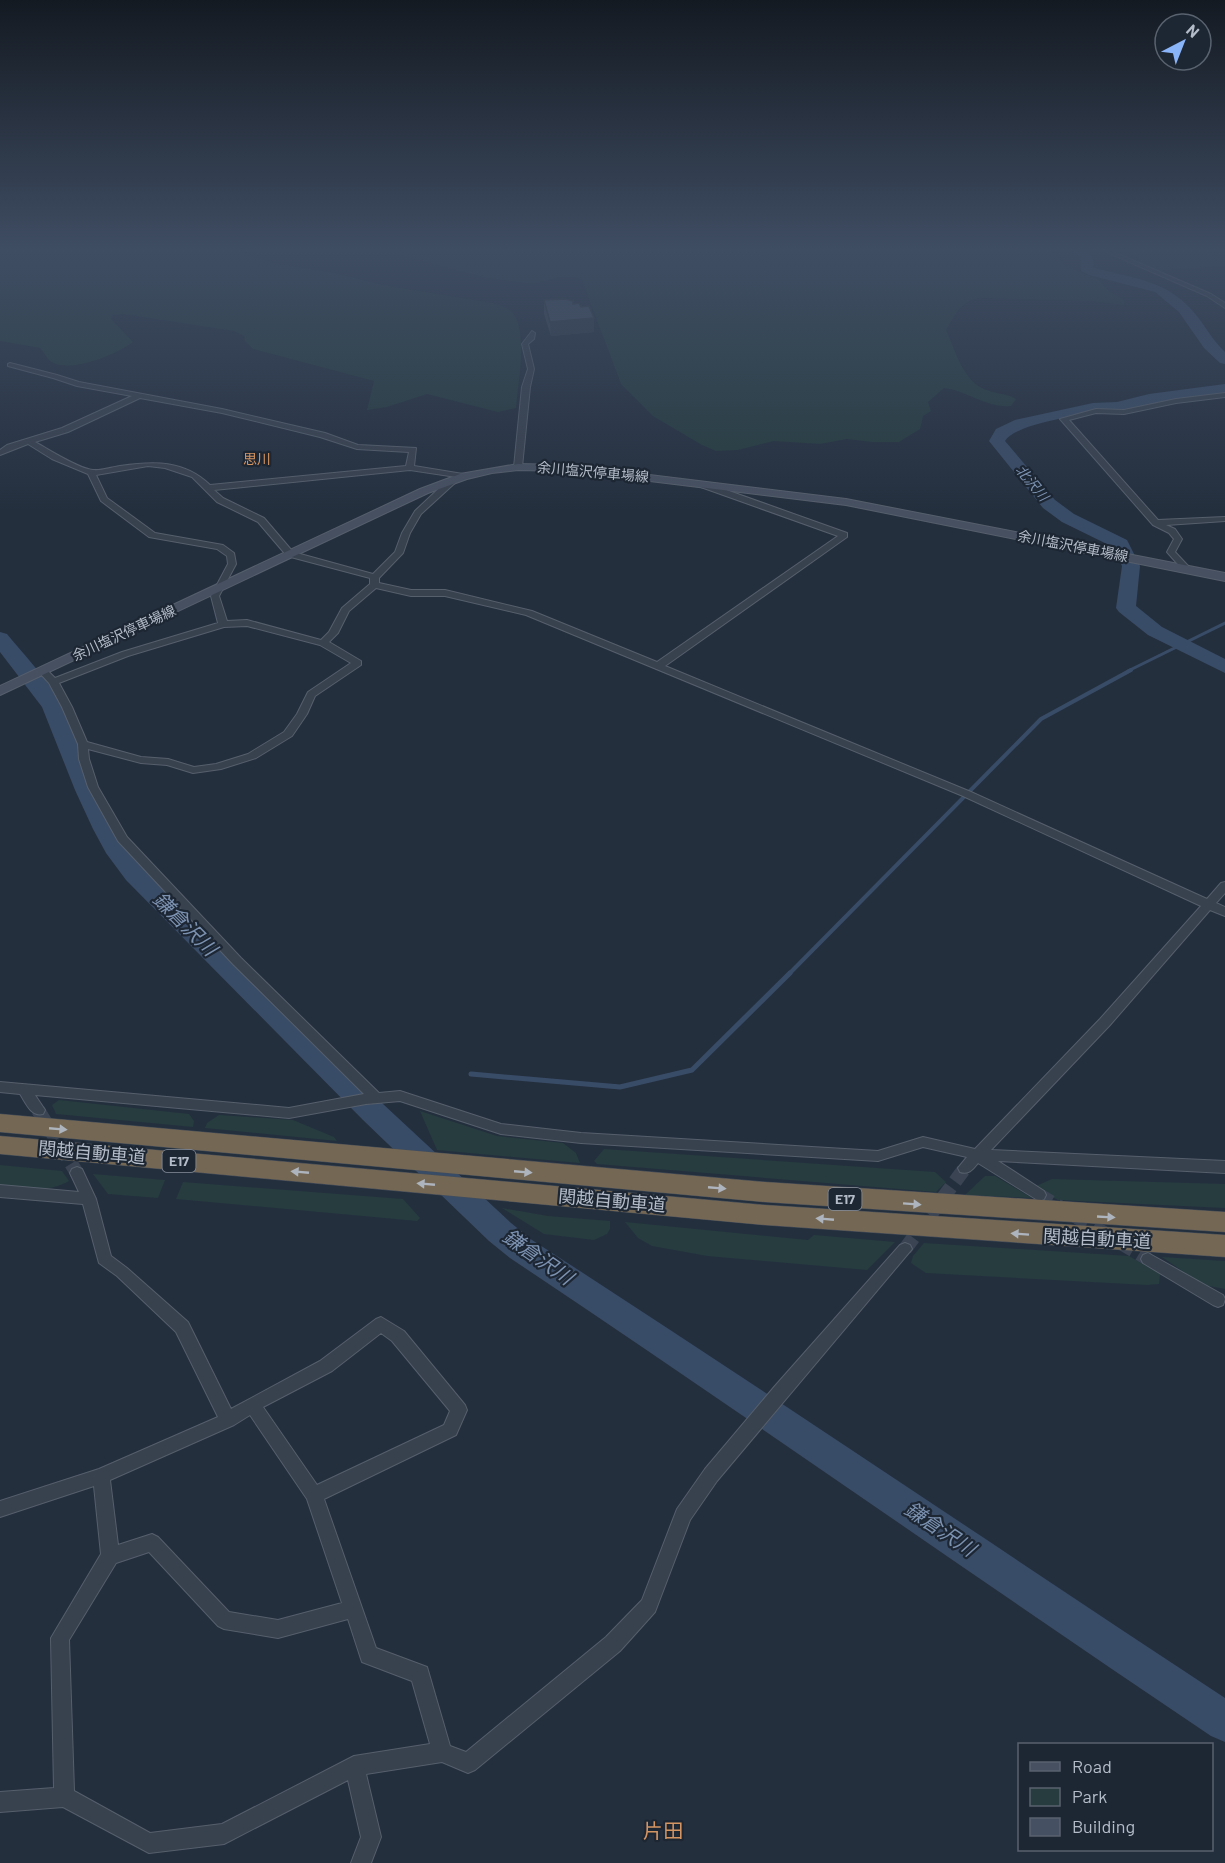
<svg xmlns="http://www.w3.org/2000/svg" width="1225" height="1863" font-family="Barlow,'Noto Sans JP',sans-serif">
<rect width="100%" height="100%" fill="#242f3e"/>
<path fill="#263c3f" d="M0,250h248l-6,4 31,9 62,10 48,12 109,18c7,2 16,4 21,10 15,20 5,71 3,95l-18,4 -71,-18 -40,13 -20,3 7,-29 -121,-32 -8,-8 -1,-5 -10,-5 -110,-17 -11,1 -2,4 22,23c-15,12 -67,34 -84,18 -3,-3 -5,-8 -9,-12l-40,-7z
M382,250h669l15,16 33,14 10,11 15,9 1,5 -34,-4 -111,-3c-19,3 -24,15 -34,32 10,21 16,49 38,59 11,5 22,4 32,10l-5,7c-25,2 -43,-15 -67,-18l-16,14 3,9 -8,5 -3,13 -21,13h-27l-25,-3 -27,5 -46,-3 -36,9 -22,1 -14,-6 -49,-29 -32,-32 -39,-104 -7,-3h-15l-27,7 -46,-6z
M1127,250h78l20,11v5l-71,5 -23,-10 12,-1z
M59,1100l130,14 5,7 -1,6 -137,-13 -4,-9z
M420,1111l77,25 66,7 13,10 4,10 -143,-13z
M219,1115l74,5 41,17 3,4 -132,-13 2,-5z
M604,1149l331,23 11,10 -10,10 -339,-28 -3,-3z
M0,1165l62,6 7,10c-22,13 -45,7 -69,4z
M93,1174l72,6 -7,18 -50,-4z
M985,1176h10l37,22 -67,-3z
M1052,1179l173,5v24l-167,-8 -22,-12v-2z
M183,1182l220,17 17,19 -3,3 -241,-22z
M502,1208l46,8 62,5v8l-3,5 -13,6 -50,-6z
M625,1222l183,18 6,-5 81,7 -28,28 -160,-14 -55,-10 -14,-8z
M924,1243l205,13 31,18 -1,10 -12,1 -221,-12 -15,-10 2,-7z
M1162,1257l63,4v28l-22,-4z"/>
<g fill="none" stroke-linecap="round" stroke-linejoin="round">
<path stroke="#394c67" stroke-width="3" d="M1128,671l97,-48"/>
<path stroke="#394c67" stroke-width="4" d="M788,975l253,-256 90,-49"/>
<path stroke="#394c67" stroke-width="5" d="M471,1074l149,13 72,-17 98,-97"/>
<path fill="#394c67" fill-rule="evenodd" d="M1071,250h15l4,2 4,11 -1,4 6,2c33,9 63,11 88,36 15,14 23,33 38,47v12l-5,-1 -16,-15 -25,-36 -24,-20 -66,-17 -8,-4 -1,-14z
M1225,384v10c-36,4 -70,10 -105,17 -10,2 -19,1 -28,2 -19,3 -78,12 -87,28l50,59 19,14 53,26 13,26 -4,40 26,21 63,32v14l-77,-38 -29,-23 -3,-4 6,-42 -9,-19 -51,-25 -19,-14 -54,-67 7,-12 19,-9 78,-17 24,-1 32,-8z
M0,632l7,2c17,21 45,50 56,73 27,55 41,114 81,161l239,236 128,119 21,17c233,150 462,306 693,458v44l-14,-6c-235,-158 -466,-321 -701,-478l-21,-17 -126,-121 -237,-240 -20,-27 -13,-24 -18,-39 -33,-83 -42,-55z"/>
<path stroke="#3a4453" stroke-width="14" stroke-dasharray="14 7" stroke-linecap="butt" d="M38,1110l39,63
M1039,1195l67,39
M1121,1243l27,16
M905,1249l60,-81"/>
<g stroke="#565f6c" stroke-width="2">
<path id="street" d="M1102,250h7l102,44 14,9v5l-18,-12z
M532,331l3,2 -1,6 -6,5 6,25 -4,18 -8,80 -4,2 -4,-2 8,-80 6,-18 -6,-25z
M10,363l47,12 22,7 143,27 103,24 33,12 58,3 -2,18 49,8 4,2 -4,2 -53,-8 -196,20 9,8 41,20 29,34 80,22 22,-22 7,-19 13,-22 35,-33h6v4l-35,32 -11,19 -7,20 -24,25v5l32,7h34l87,21 125,51 181,-126 -140,-50v-4h6l143,51v4l-182,129 306,126 236,107 14,-16 4,-1v11l-9,10 9,4v9l-15,-6 -100,115 -119,125 234,11v12l-227,-12 46,30 2,4 -2,4 -5,2 -61,-38c-5,6 -9,12 -18,9l-2,-4 9,-11 -44,-10 -45,14 -297,-18 -80,-9 -101,-33 -34,3 -77,14 -254,-23 10,15 -2,4c-12,3 -17,-11 -23,-20l-20,-2v-10l289,26 75,-14 -131,-130 -115,-123 -30,-54 -9,-28 -1,-15 -16,-37 -13,-24 -11,-12 5,-3 3,1 9,9 67,-26 96,-29 -7,-27 17,-32 -1,-8 -10,-7 -68,-12 -48,-36 -13,-27 -36,-15 -24,-15 -28,11v-5l7,-5 55,-17 70,-32 -55,-10 -24,-8 -45,-12v-2zM140,398l82,15 98,24 37,12 52,3 -3,14 -196,19c-26,-25 -56,-24 -90,-19 -8,1 -19,5 -27,4 -14,-1 -45,-21 -58,-28l33,-10zM148,466l17,2 27,9 25,25 41,20 29,34 83,22v6l-28,24 -13,24 -8,8 -74,-20 -20,1 -8,-25 17,-32 -2,-11 -11,-8 -68,-12 -48,-35 -11,-23zM376,588l35,8h34l81,19 437,181 238,110 -101,113 -125,130 -52,-12 -45,14 -297,-18 -80,-9 -101,-33 -21,2 -138,-135 -114,-121 -29,-50 -9,-28 -1,-10 53,14 26,2 26,8 28,-4 35,-11 36,-22 15,-22 8,-18 46,-31v-4l-32,-19 9,-9 11,-22zM247,626l73,19 31,18 -43,29 -11,22 -13,18 -36,22 -32,10 -22,3 -26,-8 -27,-2 -54,-15 -15,-35 -13,-24 69,-27 96,-29z
M1225,393v4l-49,6 -52,11 -28,-1 -27,7 89,100 67,-3v4l-59,4 9,4 7,10 -7,13 15,16 -4,3 -3,-1 -16,-18 7,-13 -5,-6 -16,-8 -93,-106 36,-10 28,1 52,-11z
M77,1167l5,2 14,30 15,57 16,12 61,54 43,87 89,-48 56,-42 5,-2 23,14 61,74 2,5 -11,25 -132,64 52,149 51,19 23,79 16,6 140,-115 36,-37 35,-91 28,-40 70,-83 125,-141 5,-2 5,2 2,4 -195,232 -27,39 -35,92 -35,39 -145,119 -7,3 -26,-11 -76,12 15,63 -10,26h-20l10,-26 -13,-57 -124,64 -75,9 -86,-46 -63,5v-20l54,-4 -3,-150 50,-84 -7,-68 -94,31v-16l99,-32 119,-52 -42,-85 -59,-56 -18,-13 -16,-59 -83,-7v-12l79,7 -9,-19 2,-4zM381,1333l11,8 58,70 -6,14 -127,60 -54,-78 69,-36zM250,1415l57,84 35,104 -64,17 -49,-8 -71,-75 -6,-3 -34,11 -8,-65 124,-55zM149,1552l69,74 6,3 54,9 70,-19 14,43 50,19 18,63 -76,12 -132,68 -72,9 -76,-42 -5,-151 47,-77z
M1148,1253l75,42 2,4 -2,6 -5,2 -5,-2 -70,-42 -2,-4 2,-4z"/>
</g>
<g stroke="#565f6c" stroke-width="2">
<path id="secondary" d="M518,464l50,1 278,34 379,74v8l-379,-76 -278,-34 -50,-1 -26,3 -25,6 -39,14 -428,202v-9l420,-197 40,-15z"/>
</g>
<g stroke="#434c59" stroke-width="1">
<path id="highway" d="M0,1114l765,68 460,30v20l-460,-30 -765,-70z
M0,1136l765,69 460,30v22l-460,-32 -765,-71z"/>
</g>
<use href="#street" fill="#38414e" fill-rule="evenodd"/>
<use href="#secondary" fill="#465061" fill-rule="evenodd"/>
<use href="#highway" fill="#746855" fill-rule="evenodd"/>
</g>
<path fill="#3b4654" d="M544,300l29,4 8,3 13,25 -43,4 -7,-22z"/>
<path fill="#303945" d="M594,318v14l-43,4 -1,-14z"/>
<path fill="#455162" stroke="#303945" stroke-width="1.5" d="M565,299l8,2v3l6,-1 2,4 8,-1 5,12 -44,4 -6,-22z"/>
<defs><path id="oneway-solid" d="M-6-.8H1V-3.2L6.5 0L1 3.2V.8H-6Z" transform="scale(1.5)"/></defs>
<g fill="#aeb4bd">
<use href="#oneway-solid" transform="translate(58 1129) rotate(5)"/>
<use href="#oneway-solid" transform="translate(300 1172) rotate(-175)"/>
<use href="#oneway-solid" transform="translate(523 1172) rotate(5)"/>
<use href="#oneway-solid" transform="translate(426 1184) rotate(-175)"/>
<use href="#oneway-solid" transform="translate(717 1188) rotate(5)"/>
<use href="#oneway-solid" transform="translate(912 1204) rotate(4)"/>
<use href="#oneway-solid" transform="translate(1106 1217) rotate(3)"/>
<use href="#oneway-solid" transform="translate(825 1219) rotate(-175)"/>
<use href="#oneway-solid" transform="translate(1020 1234) rotate(-176)"/>
</g>
<linearGradient id="sky" x2="0" y2="1"><stop stop-color="#141a22"/><stop offset="0.49" stop-color="#3f4d63"/><stop offset="1" stop-color="#3f4d63" stop-opacity="0"/></linearGradient>
<rect width="1225" height="510" fill="url(#sky)"/>
<g text-anchor="middle" stroke-width="4.5" stroke-linejoin="round" paint-order="stroke">
<g font-size="14" fill="#d59563" stroke="#1d2633">
<text x="257" y="464">思川</text>
</g>
<g font-size="14" fill="#b4bcc9" stroke="#1d2633">
<text transform="translate(593 472) rotate(5)" y="5">余川塩沢停車場線</text>
<text transform="translate(1073 546) rotate(11)" y="5">余川塩沢停車場線</text>
<text transform="translate(124 633) rotate(-25)" y="5">余川塩沢停車場線</text>
</g>
<g font-size="14" font-style="italic" fill="#7c92b1" stroke="#1d2633">
<text transform="translate(1032 483) rotate(50)" y="5">北沢川</text>
</g>
<g fill="#1d2633" stroke="#878f9c" stroke-width="1.5">
<rect x="162.5" y="1150" width="33" height="22" rx="4.5"/>
<rect x="828.5" y="1188" width="33" height="22" rx="4.5"/>
</g>
<g font-size="14" font-weight="bold" fill="#b4bcc9">
<text x="179" y="1166">E17</text>
<text x="845" y="1204">E17</text>
</g>
<g font-size="18" fill="#b4bcc9" stroke="#1d2633">
<text transform="translate(92 1153) rotate(5)" y="6">関越自動車道</text>
<text transform="translate(612 1201) rotate(5)" y="6">関越自動車道</text>
<text transform="translate(1097 1239) rotate(3)" y="6">関越自動車道</text>
</g>
<g font-size="20" font-style="italic" fill="#7c92b1" stroke="#1d2633">
<text transform="translate(185 924) rotate(45)" y="7">鎌倉沢川</text>
<text transform="translate(538 1257) rotate(35)" y="7">鎌倉沢川</text>
<text transform="translate(940 1529) rotate(34)" y="7">鎌倉沢川</text>
</g>
<g font-size="20" fill="#d59563" stroke="#1d2633">
<text x="663" y="1838">片田</text>
</g>
</g>
<rect x="1018" y="1743" width="195" height="108" fill="#1d2633" stroke="#59626f" stroke-width="1.5"/>
<rect x="1030" y="1762" width="30" height="9" fill="#465061" stroke="#59626f" stroke-width="1.5"/>
<text x="1072" y="1773" font-size="18" fill="#b4bcc9">Road</text>
<rect x="1030" y="1788" width="30" height="18" fill="#263c3f" stroke="#59626f" stroke-width="1.5"/>
<text x="1072" y="1803" font-size="18" fill="#b4bcc9">Park</text>
<rect x="1030" y="1818" width="30" height="18" fill="#455162" stroke="#59626f" stroke-width="1.5"/>
<text x="1072" y="1833" font-size="18" fill="#b4bcc9">Building</text>
<g transform="translate(1183 42) rotate(42)"><circle r="28" fill="#1d2633" stroke="#59626f" stroke-width="1.5"/>
<path d="M0-4.5L10 22L0 15L-10 22Z" fill="#8ab4f8"/>
<text y="-9" font-size="16" font-weight="bold" text-anchor="middle" fill="#b4bcc9">N</text>
</g>
</svg>
